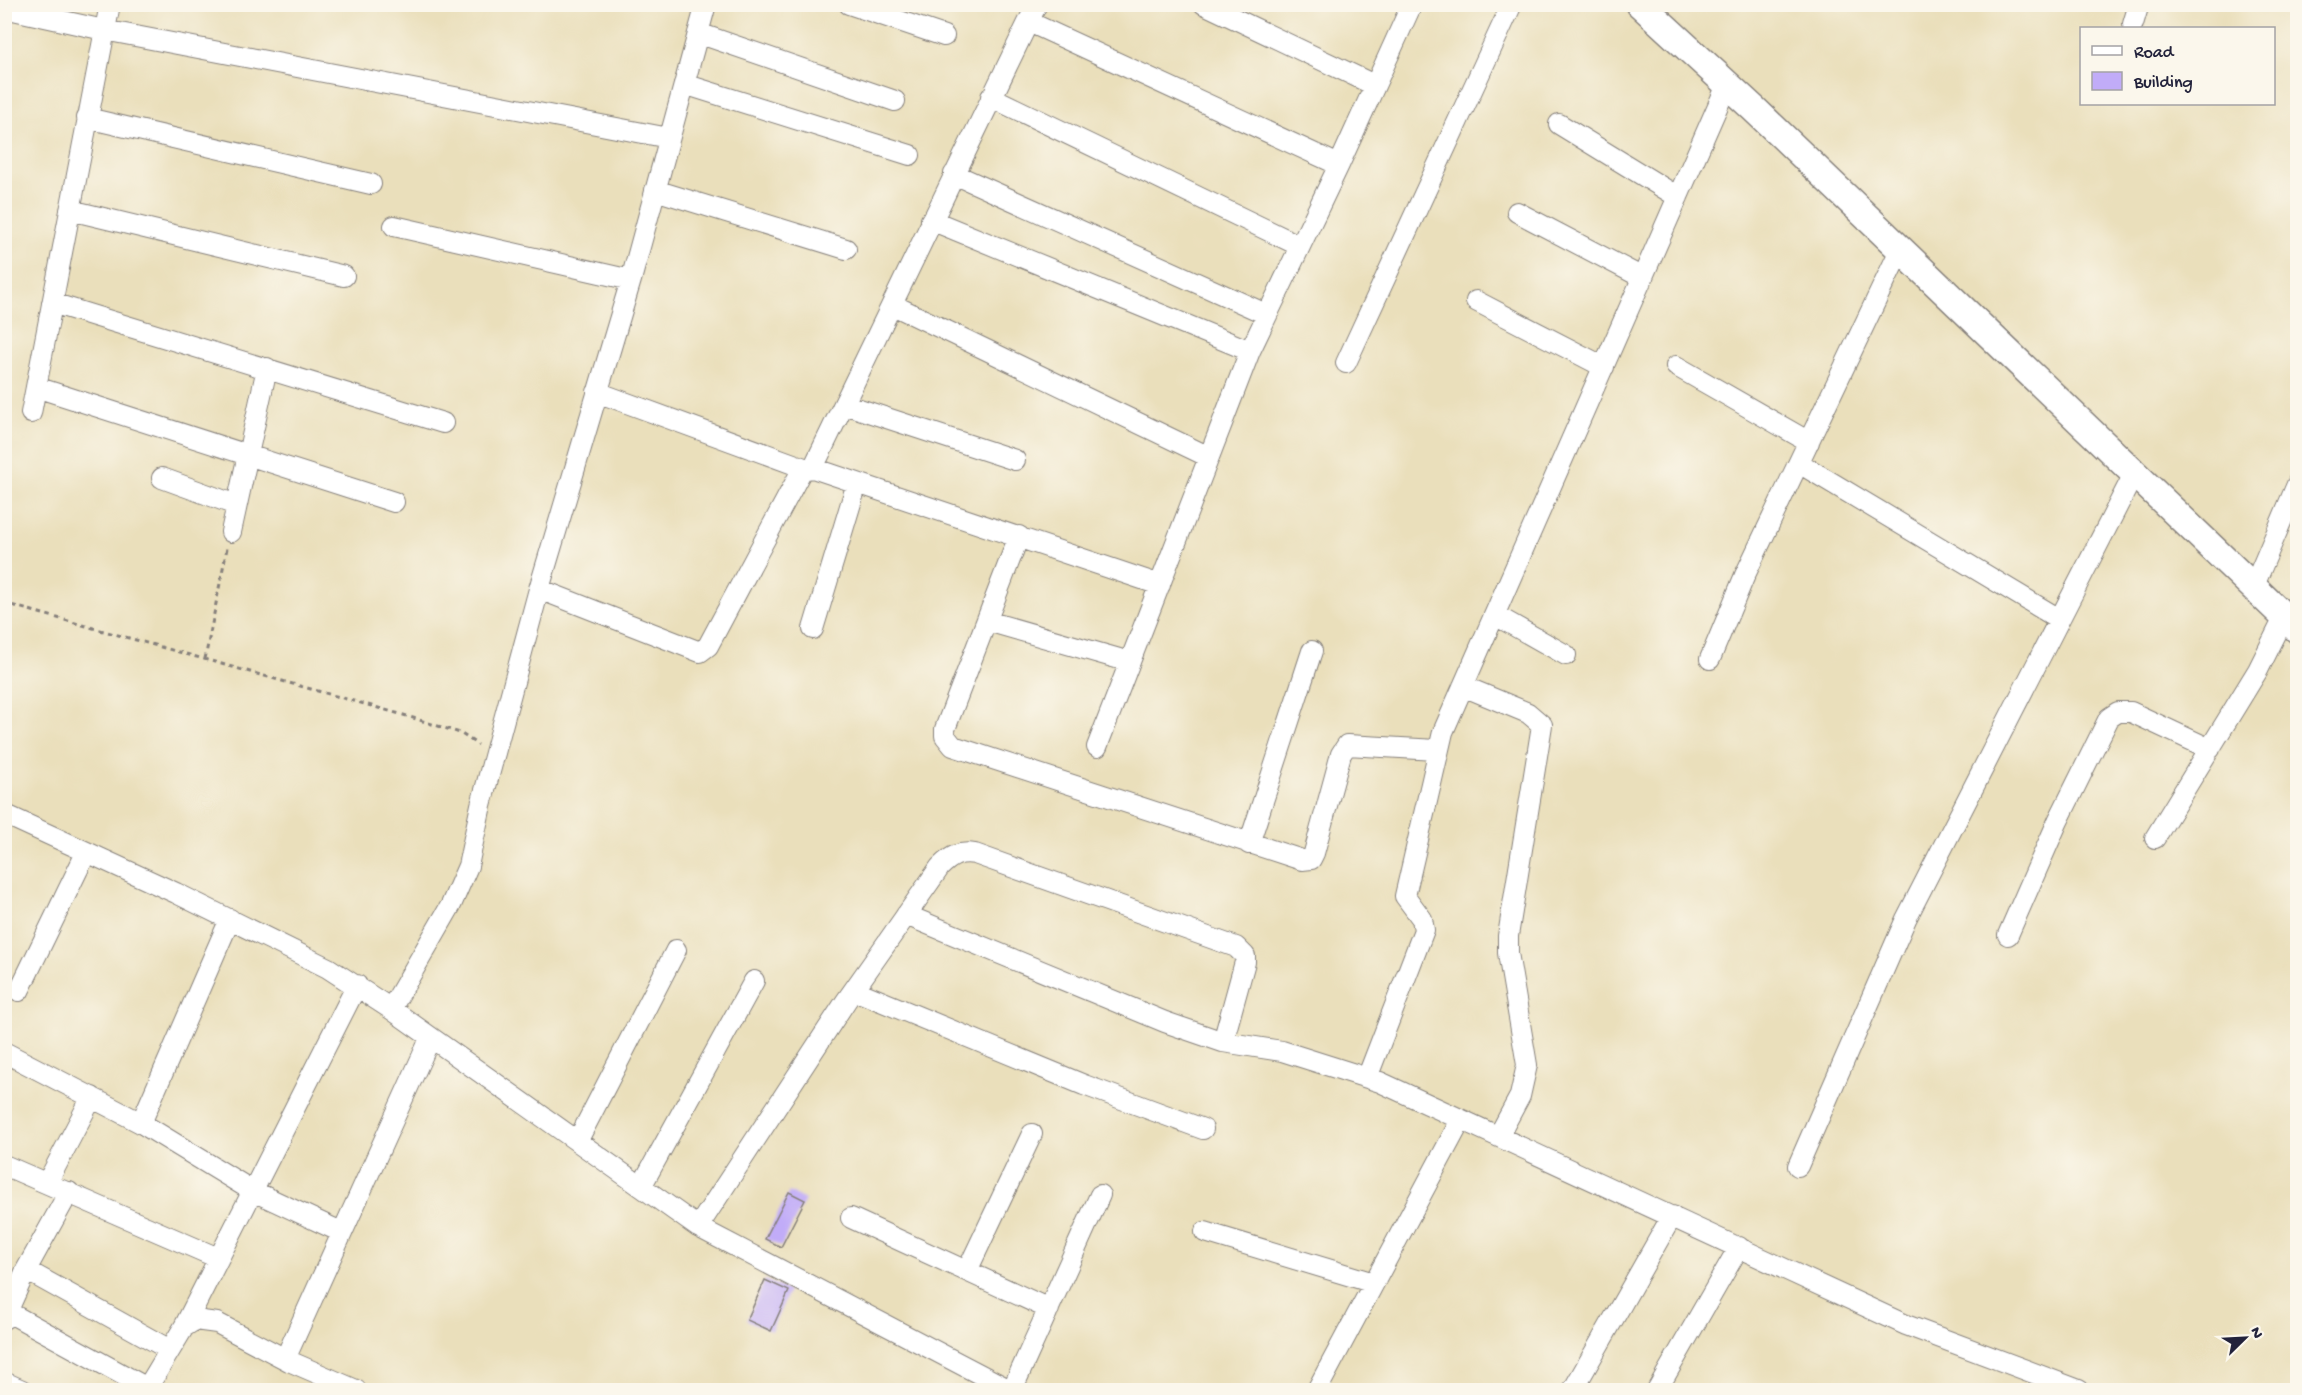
<svg xmlns="http://www.w3.org/2000/svg" width="2302" height="1395" font-family="'Gochi Hand',sans-serif">
<rect width="100%" height="100%" fill="#fbf7ec"/>
<filter id="ink" filterUnits="userSpaceOnUse"><feTurbulence type="fractalNoise" baseFrequency=".0167" numOctaves="2"/><feDisplacementMap in="SourceGraphic" scale="12" xChannelSelector="R" yChannelSelector="G"/><feConvolveMatrix kernelMatrix="1 2 1 2 8 2 1 2 1" color-interpolation-filters="sRGB"/></filter>
<filter id="wash" filterUnits="userSpaceOnUse"><feTurbulence type="fractalNoise" baseFrequency=".008" numOctaves="4" result="noise"/><feDisplacementMap in="SourceGraphic" scale="24" xChannelSelector="R" yChannelSelector="G"/><feGaussianBlur stdDeviation="1.35" result="paint"/><feColorMatrix in="noise" values="0 0 0 0 0 0 0 0 0 0 0 0 0 0 0 0 0 1.4 0 .05"/><feComposite in="paint" operator="in"/></filter>
<g filter="url(#wash)">
<rect width="100%" height="100%" fill="#eadfbb"/>
<g id="blocks">
<path fill="#c1acf8" d="M789,1192l16,8 -24,47 -16,-8z
M765,1280l24,11 -18,40 -24,-11z"/>
</g>
</g>
<g filter="url(#ink)">
<use href="#blocks" fill-opacity="0" stroke="#86807b" stroke-width="1.5"/>
<g fill="none" stroke-linecap="round" stroke-linejoin="round">
<g stroke="#86807b" stroke-width="22">
<path id="street" d="M849,4l95,32
M1204,4l170,81
M4,8l100,22 565,108
M1029,22l310,143
M2133,24l6,-20
M698,33l197,68
M684,84l226,71
M991,97l309,149
M87,118l284,66
M1559,124l119,73
M954,174l312,140
M655,190l191,59
M70,210l274,66
M1517,212l126,66
M931,220l319,131
M394,226l237,54
M1476,301l128,66
M52,303l391,120
M893,305l316,152
M1346,363l166,-359
M1676,366l133,76
M36,387l358,115
M597,392l210,77
M844,404l171,56
M31,413l79,-409
M1799,463l260,156
M813,468l224,-464
M162,478l74,27
M231,532l36,-164
M1019,536l-74,193v7l8,10 349,114 9,-1 3,-6 27,-99 6,-9 90,5
M2253,588l45,-106
M539,589l161,63 8,-6 94,-176 11,-2 347,117
M1495,615l71,40
M987,621l143,41
M813,629l44,-146
M1710,659l35,-84 155,-325
M1463,686l65,27 14,12 -34,211v17l19,112 -7,31 -21,39
M1097,747l153,-396 89,-186 73,-161
M4,814l172,79 152,75 63,41 307,218 312,163
M2155,838l103,-168 26,-52
M1249,844l63,-193
M906,915l259,107 58,20 59,9 98,31 526,243 173,65
M2008,935l50,-114 51,-103 9,-6h13l79,37
M854,990l230,95 119,44
M19,991l67,-138
M391,1009l60,-104 17,-39 13,-61 58,-216 92,-309 75,-276
M4,1052l137,71 110,67 90,42
M1367,1078l57,-148 -2,-11 -17,-23 38,-164 284,-647
M141,1123l89,-204
M578,1140l98,-190
M4,1165l214,93
M1798,1166l108,-247 228,-445
M47,1183l45,-86
M642,1185l112,-204
M851,1218l198,91
M698,1227l148,-226 94,-134c11,-11 20,-16 35,-13l261,93 9,9v6l-22,80
M1205,1232l169,51
M26,1270l144,80
M967,1271l65,-137
M8,1312l139,76
M4,1319l22,-49 43,-78
M184,1327l173,-342
M285,1359l145,-320
M4,1382l18,8
M146,1390l38,-63 11,-7 22,3 72,38 67,29
M1012,1390l88,-195
M1317,1390l144,-270
M1573,1390l99,-174
M1657,1390l82,-143"/>
</g>
<g stroke="#86807b" stroke-width="30">
<path id="secondary" d="M1640,4l114,105 544,521"/>
</g>
<path stroke="#86807b" stroke-width="3" stroke-dasharray="4.5 4.5" stroke-linecap="butt" d="M4,603l403,113 53,17 18,12
M205,659l22,-111"/>
<use href="#street" stroke="#fff" stroke-width="20"/>
<use href="#secondary" stroke="#fff" stroke-width="27"/>
</g>
</g>
<rect width="2302" height="1395" fill="none" stroke="#fbf7ec" stroke-width="24"/>
<rect x="2080" y="27" width="195" height="78" fill="#fbf7ec" stroke="#a4a2a5" stroke-width="1.5"/>
<rect x="2092" y="46" width="30" height="9" fill="#ffffff" stroke="#a4a2a5" stroke-width="1.5"/>
<text x="2134" y="57" font-size="18" fill="#22223b">Road</text>
<rect x="2092" y="72" width="30" height="18" fill="#c1acf8" stroke="#a4a2a5" stroke-width="1.5"/>
<text x="2134" y="87" font-size="18" fill="#22223b">Building</text>
<g transform="translate(2245 1338) rotate(66)" stroke="#fbf7ec" stroke-width="4.5" paint-order="stroke">
<path d="M0-4.5L10 22L0 15L-10 22Z" fill="#22223b"/>
<text y="-9" font-size="16" font-weight="bold" text-anchor="middle" fill="#22223b">N</text>
</g>
</svg>
